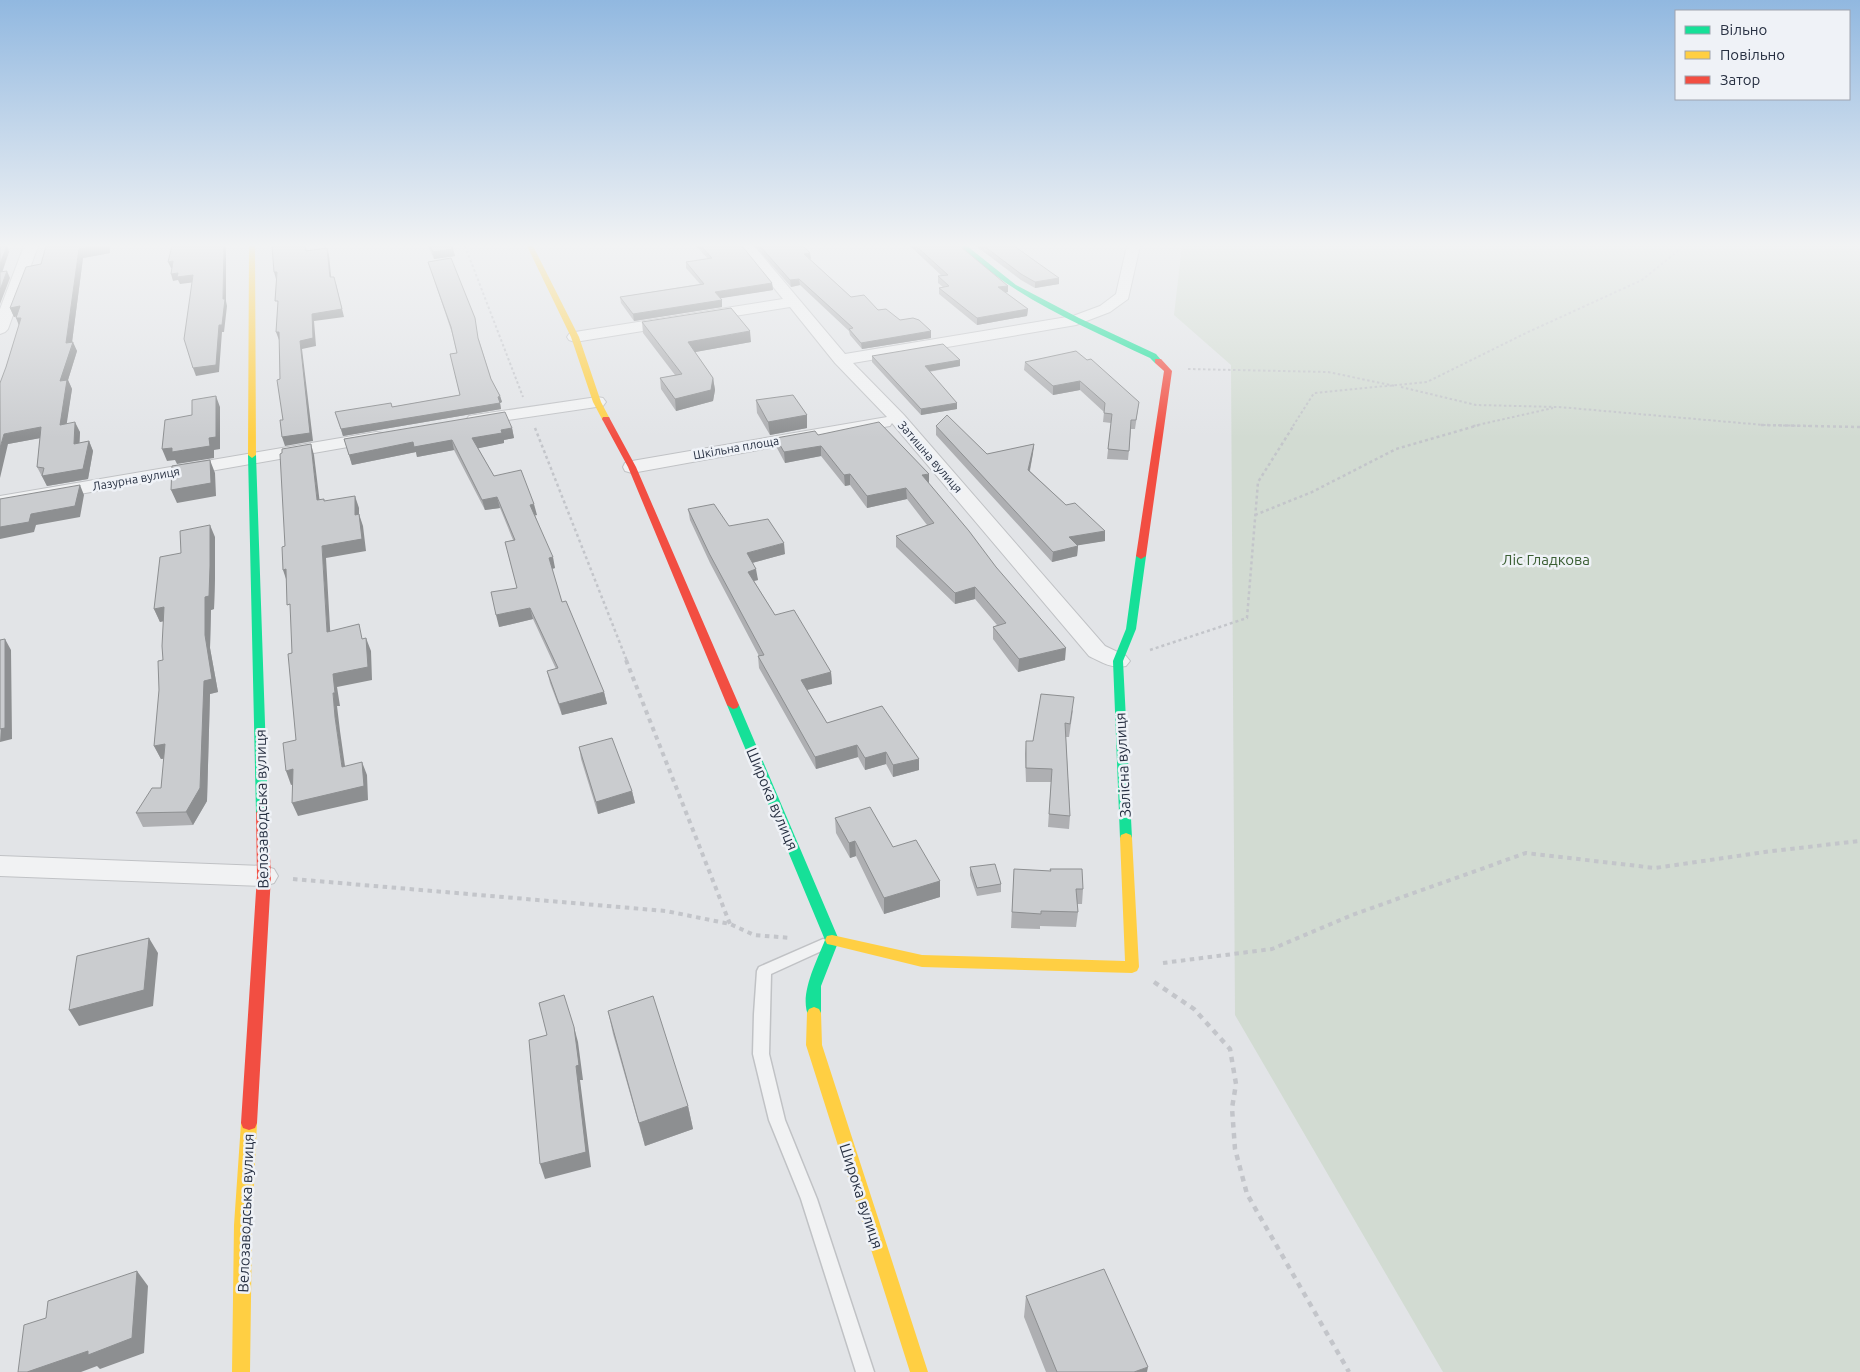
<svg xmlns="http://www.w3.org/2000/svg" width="1860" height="1372" font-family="Ubuntu,sans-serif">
<rect width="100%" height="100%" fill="#e2e4e7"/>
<path fill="#d2dbd2" d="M1182,246h678v1126h-417l-208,-357 -4,-650 -57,-50z"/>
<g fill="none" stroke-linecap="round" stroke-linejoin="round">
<g stroke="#c0c2c5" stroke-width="3">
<path id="lane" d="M823,939l5,1 2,4 -2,4 -57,26 -2,80 16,66 32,79 57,173h-18l-55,-173 -32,-79 -16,-66 1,-40 3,-43 2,-4z"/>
</g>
<g stroke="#c0c2c5" stroke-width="2">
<path id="street" d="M24,246h14l-30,83 -3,3 -5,2v-25z
M740,246h14l91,108 228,-38 27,-10 16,-12 11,-48h13l-12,53 -18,13 -34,13 -223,38 51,52 201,231 21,10 4,5 -4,5c-14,3 -25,-4 -37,-10l-197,-233 -2,3 -6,1 -252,46 -7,-2 -2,-4 2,-4 7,-2 255,-44 -52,-54 -45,-56 -215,35 -6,-2 -2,-3 2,-3 6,-2 208,-33z
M597,397l6,1 3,4 -3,4 -128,19 -6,-1 -3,-4 3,-4 6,-1z
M376,432l6,1 3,4 -3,4 -382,67v-12z
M0,856l264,10 10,3 4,7 -4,7 -10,3 -264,-10z"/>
</g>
<path stroke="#c3c5ca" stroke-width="2" stroke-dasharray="2.5 2.5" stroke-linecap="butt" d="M465,246l58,151
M1188,369l140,3 67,14
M1401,387l75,18 83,2 205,18 47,1
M1293,426l21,-33 113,-11 99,-49 116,-53 42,-34
M1473,426l80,-18"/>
<path stroke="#c3c5ca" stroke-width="2.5" stroke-dasharray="3 3" stroke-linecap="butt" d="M1761,425l99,2
M535,428l92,233
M1255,515l57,-23 84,-43 83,-24
M1150,650l97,-32 11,-136 36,-57"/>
<path stroke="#c3c5ca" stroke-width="4" stroke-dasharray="4.5 4.5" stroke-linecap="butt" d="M626,660l104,264
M293,879l373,32 64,13 24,11 37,3
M1163,963l109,-14 80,-34 174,-62 129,15 117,-17 88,-10"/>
<path stroke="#c3c5ca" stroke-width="4.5" stroke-dasharray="5.5 5.5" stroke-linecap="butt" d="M1154,982l40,27 36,40 6,35 -4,24 3,41 12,45 102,178"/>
<use href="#lane" fill="#f1f2f3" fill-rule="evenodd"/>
<use href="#street" fill="#f1f2f3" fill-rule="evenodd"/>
<path fill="#16e098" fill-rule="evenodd" d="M961,246h6l49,39 63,33 77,36 6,7 -7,2 -5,-5c-63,-30 -140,-62 -189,-112z
M252,452l4,3 12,358 -2,3h-8l-2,-3 -8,-358z
M1141,553l5,3 -10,73 -13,32 9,177 -1,3h-10l-1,-3 -7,-177 13,-32 10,-73z
M733,701l6,4 100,235 -18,46v27l-2,4 -5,2 -5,-2c-11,-21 8,-56 16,-77l-98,-235z"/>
<path fill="#ffcf43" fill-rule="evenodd" d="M249,246h6l1,209 -4,3 -4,-3z
M527,246h6l46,91 22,65 9,17 -1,2h-6l-10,-19 -22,-65z
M1126,833l5,2 1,3 7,129 -2,4 -5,2 -210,-6 -90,-22 -5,-1 -2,-4 2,-4 5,-1 90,20 203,6 -5,-123 1,-3z
M814,1007l5,2 2,4 1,32 106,327h-18l-104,-327 1,-32 2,-4z
M249,1116l6,2 2,5 -5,102 -2,147h-18l2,-147 7,-102 2,-5z"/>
<path fill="#f24e42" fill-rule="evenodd" d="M1155,359h6l11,12 -26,185 -5,3 -5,-3 28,-185 -9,-8z
M603,417h6l1,2 26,48 103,238 -2,3 -4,1 -6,-4 -99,-238 -26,-48z
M262,809l4,1 2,3 3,63 -14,247 -2,5 -6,2 -6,-2 -2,-5 16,-247 -1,-63 2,-3z"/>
</g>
<path fill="#aeafb2" d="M46,246h63l1,7 -27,5 -11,84 5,9 -9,29 4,9 -6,35 14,8 -1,11 10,-2 4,10 -5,28 -41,7 -10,-19 3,-29 -32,6 -2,-77 13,-42 -3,-9 -2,1 -4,-9 31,-44z
M428,246h23l4,10 -21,3z
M696,246h46l30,37 1,7 -53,8 2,2v7l-88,14 -13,-18 -1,-6 80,-13 -14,-16v-6l22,-3z
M755,246h48l7,13 41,38 49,23 31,18 -69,11 -12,-14 -1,-4 -49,-46 -9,2z
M910,246h50l48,46 -3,1 23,16 -1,7 -50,9 -38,-31v-6l4,-1 -5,-4v-7h4z
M976,246h38l45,38 -24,4 -14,-8z
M428,262l51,78 12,39 9,17 2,6 -2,1 1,6 -158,27 -8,-24 57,-5 68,-12 -3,-42 -5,-20z
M642,322l109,20 -56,10 18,26 2,12 -2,11 -37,10 -15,-22 -1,-11 15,-3 -32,-42z
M872,356l88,4v6l-31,6 28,31v6l-36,6 -49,-53z
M1087,360l52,42 -4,27h-4l-3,31 -21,-1 4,-36 -8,-1 1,-10 -24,-22 -27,5 -29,-25 1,-8z
M756,400l51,15v13l-37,7 -13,-22z
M936,426l51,28 47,-10 -1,9 -3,18 36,34 39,26v10l-29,4 2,1 -1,10 -25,6 -116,-127z
M512,428l2,10 -10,2v3l-26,5 16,28 43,39h-2l20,53 -3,1 10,33 42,90 3,12 -45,11 -12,-32 -3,-12 9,-2 -23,-50 -34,8 18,-39 -12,-46 8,-2 -13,-32 -15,2 -31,-60 -37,7 -1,-5 -64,13 -8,-26z
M818,435l111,49 136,176 -47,12 -25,-33v-12l4,-2 -22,-26 -20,5 -59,-57v-11l31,-11 -20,-26 -40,9 -17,-23 -5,1 -24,-30 -36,7 -8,-15 -1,-10z
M688,509l41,17 56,28 -33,9 6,17 -4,1 21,34 56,57 1,12 -25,6 20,33 55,-17 37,64 -26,7 -7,-13 -21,6 -7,-13 -42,12 -57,-101 -1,-12h1l-49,-93 -20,-43z
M215,537v41l-1,31 -3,1 -1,38 8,44 -8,2 -3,107 -14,24 -50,2 -7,-14 25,-25 3,-29h-3l-7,-13 9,-86v-39l-3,1 -6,-13 27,-56z
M1073,710l-4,27h-3l4,79 -1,13 -21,-2 3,-45h-25l-1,-28 1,-13h7z
M579,747l53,44 3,12 -37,11 -17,-55z
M835,818l58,29 47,34v16l-56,17 -28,-58 -6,2 -14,-25z
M970,867l31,17v8l-24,4 -7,-21z
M1014,869l69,20 -1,15h-5l1,8 -2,15 -36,-1v3l-29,-1z
M608,1011l80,95 5,23 -48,17 -32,-112z
M1026,1296l121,76h-101l-22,-55z"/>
<path fill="#8d8f91" d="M7,246l2,6 -9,27v-15z
M104,246h5l1,7 -27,5 -12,92 2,-8 4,9 -9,29 4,9 -7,46 -5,-10v-44l6,-38 13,-94z
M224,246h2v55l1,5 -3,26h-2l-3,40 -23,4 -3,-8 26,-43 4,-26z
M327,248l2,7 3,30 -2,-8z
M453,249l2,7 -21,3 -1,-7z
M810,253l1,6 -7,-5z
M173,261l2,7h-4l-3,-6z
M7,271l3,7 -10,26v-14z
M274,272h3l-1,7z
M178,273l15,2 3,7 -16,2 -2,-4 -5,1 -2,-7z
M1059,278v6l-24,4v-6z
M799,279l1,6 -9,2 -1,-7z
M772,283l1,7 -57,9 -1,-7z
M336,284l8,33 -30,4 2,25 -14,3 11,92 -28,5 -3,-9 18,-96 12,-27z
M1008,286v6l-11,2 1,-7z
M722,300v7l-88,14 -1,-7z
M20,306l4,9 -10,2 -4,-9z
M1028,309l-1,7 -50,9v-7z
M16,318h5l-1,10z
M750,331l1,11 -61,11 -2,-11z
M931,331v7l-69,11 -1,-6z
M276,332h3l3,7 -3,1z
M960,360v6l-35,6v-6z
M713,378l2,12 -2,11 -37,10 -1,-12z
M1080,381v9l-27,5v-9z
M216,396l4,11v42l-6,1v8l-37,6 -2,-4 -8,1 -5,-12 47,-11z
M500,396l2,6 -2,1 1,6 -158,27 -2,-7z
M957,403v6l-36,6v-6z
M807,415v13l-37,7 -2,-13z
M75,422l5,10 -1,22 -5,-10z
M41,427l5,10 -38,7 -8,34v-30l4,-14z
M512,428l2,10 -10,2v3l-29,6 -3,-11 29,-8z
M452,440l2,10 -37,7 -1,-5 -64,13 -3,-10 64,-13z
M89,441l4,10 -5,28 -41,7 -5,-10z
M311,444l3,11 7,57 -4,-12z
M1034,444l-1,9 -5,26v-9z
M821,446v10l-36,7 -1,-11z
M210,460l5,13 1,23 -39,7 -6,-13z
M850,474v11l-5,1 -1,-11z
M929,474v11l-7,-10z
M80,485l4,10 -4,22 -44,8 -2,7 -34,7v-12l31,-13z
M906,488l1,11 -40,9v-12z
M355,496l4,12v19l-4,-12z
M497,497l3,11 -15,2 -3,-10z
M534,504l3,11 -4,1 -3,-11z
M359,514l4,12 3,25 -40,7 5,87 -4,-13 -5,-86z
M210,525l5,12v41l-1,31 -3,1 -1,38 8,44 -8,2 -3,107 -14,24 -7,-13 19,-177v-38z
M1105,531v10l-37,6 1,-10z
M784,543l1,11 -37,10 -1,-11z
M1078,546l-1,10 -25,6 1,-10z
M553,557l2,11 -4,1 -2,-11z
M286,569l1,13 -4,-12z
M756,569l2,11 -9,2 -1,-10z
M975,587v12l-20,5v-11z
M164,607l5,13 -9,2 -6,-13z
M530,608l3,11 -34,8 -3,-12z
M366,638l5,13 1,29 -35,7 3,19h-3l3,25 7,49 -5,-13 -7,-50 -2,-24v-19z
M5,639l6,11 1,89 -12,3z
M1066,648l-1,12 -47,12 1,-13z
M831,672l1,12 -30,7 -1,-11z
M604,692l3,12 -45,11 -3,-11z
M165,744l6,13 -10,2 -7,-13z
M857,745l1,12 -42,12 -1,-12z
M886,752v12l-21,6v-12z
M919,759v11l-26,7v-12z
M362,762l5,13 1,25 -70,16 -6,-13z
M293,769l5,14 -7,2 -5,-14z
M632,791l3,12 -37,11 -2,-12z
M855,841l1,15 -6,2 -1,-15z
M940,881v16l-56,17v-16z
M149,938l9,15 -5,53 -74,20 -10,-16z
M574,1027l4,15 5,38h-3l11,87 -46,12 -5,-15 36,-98z
M688,1106l5,23 -48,17 -6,-23z
M137,1271l11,15 -4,67 -44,16 -3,-3 -16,6h-54z
M1148,1367l-1,5h-13z"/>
<path fill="#cacccf" stroke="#8d8f91" d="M7,246l-7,18v-17z
M46,246h58l-25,3 -13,94 7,-1 -13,39 7,-1 -7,45 15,-3 -1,22 15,-3 -6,28 -41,7 2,-8 -7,-1 4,-40 -37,7 -4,14v-65l6,-16 15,-49h-5l4,-12 -10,2 16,-41 15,-3z
M172,246h52l-1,53h2l-3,26h-3l-3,40 -23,3 -9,-29 9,-64 -16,2 1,-4 -7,1 2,-13 -5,1z
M272,246h33l1,5 21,-3 3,29h4l8,32 -30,5 1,24 -13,3 10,92 -28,4 -2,-17h3l-6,-40 3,-1 -1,-47h-3l2,-31h-3l2,-29h-3z
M430,246h21l2,3 -20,3z
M701,246h41l30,37 -57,9 7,8 -89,14 -13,-17 84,-13 -18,-22 26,-4z
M760,246h43l7,7 -6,1 47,43 13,-2 14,15 8,-1 14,11 13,-2 6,2 12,11 -70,12 -12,-14 4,-1 -54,-49 -9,1z
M916,246h44l48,40 -10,1 30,22 -51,9 -38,-30 10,-2 -11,-10 10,-1z
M984,246h30l45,32 -24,4 -14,-8z
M451,258l24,60 3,20 13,41 9,17 -2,1 2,6 -159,26 -6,-17 56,-9 1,4 68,-12 -10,-41 7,-1 -6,-26 -23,-65z
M7,271l-7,19v-18z
M731,308l19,23 -62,11 25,36 -2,12 -36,9 -15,-21 22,-4 -40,-52z
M943,344l17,16 -35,6 32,37 -36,6 -49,-53z
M1076,351l11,9 4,-1 48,43 -3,18h-5l-2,31 -21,-2 4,-35 -8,-1 1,-10 -25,-22 -27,5 -28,-24z
M793,395l14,20 -39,7 -12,-22z
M216,396v41l-7,1 1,8 -38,6v-4l-10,1 3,-29 27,-5v-15z
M505,412l7,16 -11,2 1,3 -30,5 22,38 27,-6 13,34 -4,1 23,52 -4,1 13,44 4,-1 38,91 -45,12 -12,-33 11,-3 -28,-60 -34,7 -5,-23 26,-4 -12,-46 10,-2 -18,-43 -15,3 -30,-60 -38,7 -1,-5 -64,13 -5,-16z
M947,415l40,39 47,-10 -6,26 38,35 9,-2 30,28 -36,6 9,9 -25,6 -117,-126z
M879,422l50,52 -7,1 47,56 27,36 70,81 -47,11 -26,-32 13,-4 -31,-36 -20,6 -59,-57 38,-13 -28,-35 -39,8 -17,-22 -6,1 -23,-29 -37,6 -8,-14 39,-7 3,4z
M311,444l6,56 7,-1v2l31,-5v19l4,-1 3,25 -40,7 5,86 32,-8 3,15 4,-1 2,29 -35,7 2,19h-2l2,24 7,50 20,-5 2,24 -72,17 1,-34 -7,2 -3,-28 13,-3 -8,-86 4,-1 -2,-49 -3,1 -1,-36 -3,1 -1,-23 3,-1 -5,-92 2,-1v-4z
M210,460l1,23 -40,7 1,-24z
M80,485l-5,21 -44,8 -2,8 -29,5v-28z
M714,504l15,22 39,-7 16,24 -37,10 9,16 -8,3 27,43 19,-5 37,62 -30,8 26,43 55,-17 37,53 -26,6 -7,-13 -21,6 -8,-13 -42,12 -57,-101 6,-1 -55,-102 -21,-44z
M210,525v41l-1,30 -4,1v38l7,44 -8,2 -4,107 -14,24 -50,1 16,-25h9l4,-44 -11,2 5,-56 -1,-29 5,-1 -1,-14 2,-39 -10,2 6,-52 21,-4 -1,-22z
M5,639v89l-5,1v-89z
M1041,694l33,3 -4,27 -5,-1 5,93 -21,-2 3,-45 -26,-1v-27h7z
M612,738l20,53 -36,11 -17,-55z
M870,807l23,40 23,-7 24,41 -56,17 -29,-57 -6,2 -14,-25z
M995,864l6,20 -24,4 -7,-21z
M1014,869l37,2 -1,-2h32l1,20h-7l2,23 -37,-1v3l-29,-2z
M149,938l-5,52 -75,20 8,-54z
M564,995l10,32 5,38 -3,1 10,86 -46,12 -11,-124 18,-5 -8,-32z
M653,996l35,110 -49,17 -31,-112z
M1104,1269l44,98 -14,5h-77l-31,-76z
M137,1271l-5,67 -44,17v-4l-61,21h-9l6,-47 22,-7 2,-17z"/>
<linearGradient id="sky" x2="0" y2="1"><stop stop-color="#91b8e0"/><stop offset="0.56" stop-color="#f2f3f4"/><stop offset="1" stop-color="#f2f3f4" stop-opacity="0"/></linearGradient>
<rect width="1860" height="438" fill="url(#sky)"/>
<g text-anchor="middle" stroke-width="5" stroke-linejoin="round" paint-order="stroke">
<g font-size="12" fill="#273042" stroke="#eff2f7">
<text transform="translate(736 448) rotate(-10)" y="4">Шкільна площа</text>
<text transform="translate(930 457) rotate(49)" y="4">Затишна вулиця</text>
<text transform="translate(136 479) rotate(-10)" y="4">Лазурна вулиця</text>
</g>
<g font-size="15" fill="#3a5e33" stroke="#eff2f7">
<text x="1546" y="565">Ліс Гладкова</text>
</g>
<g font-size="15" fill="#273042" stroke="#eff2f7">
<text transform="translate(1123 765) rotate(-93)" y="5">Залісна вулиця</text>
<text transform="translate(772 799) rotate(67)" y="5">Широка вулиця</text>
<text transform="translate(262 809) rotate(-91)" y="5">Велозаводська вулиця</text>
<text transform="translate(861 1196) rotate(72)" y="5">Широка вулиця</text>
<text transform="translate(246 1213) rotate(-88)" y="5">Велозаводська вулиця</text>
</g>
</g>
<rect x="1675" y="10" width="175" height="90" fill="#eff2f7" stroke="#9fa4af"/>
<rect x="1685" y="26" width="25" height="8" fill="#16e098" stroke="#9fa4af"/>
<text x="1720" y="35" font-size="15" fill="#273042">Вільно</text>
<rect x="1685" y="51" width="25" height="8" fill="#ffcf43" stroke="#9fa4af"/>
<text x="1720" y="60" font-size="15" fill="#273042">Повільно</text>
<rect x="1685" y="76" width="25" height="8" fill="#f24e42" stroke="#9fa4af"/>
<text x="1720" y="85" font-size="15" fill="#273042">Затор</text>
</svg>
